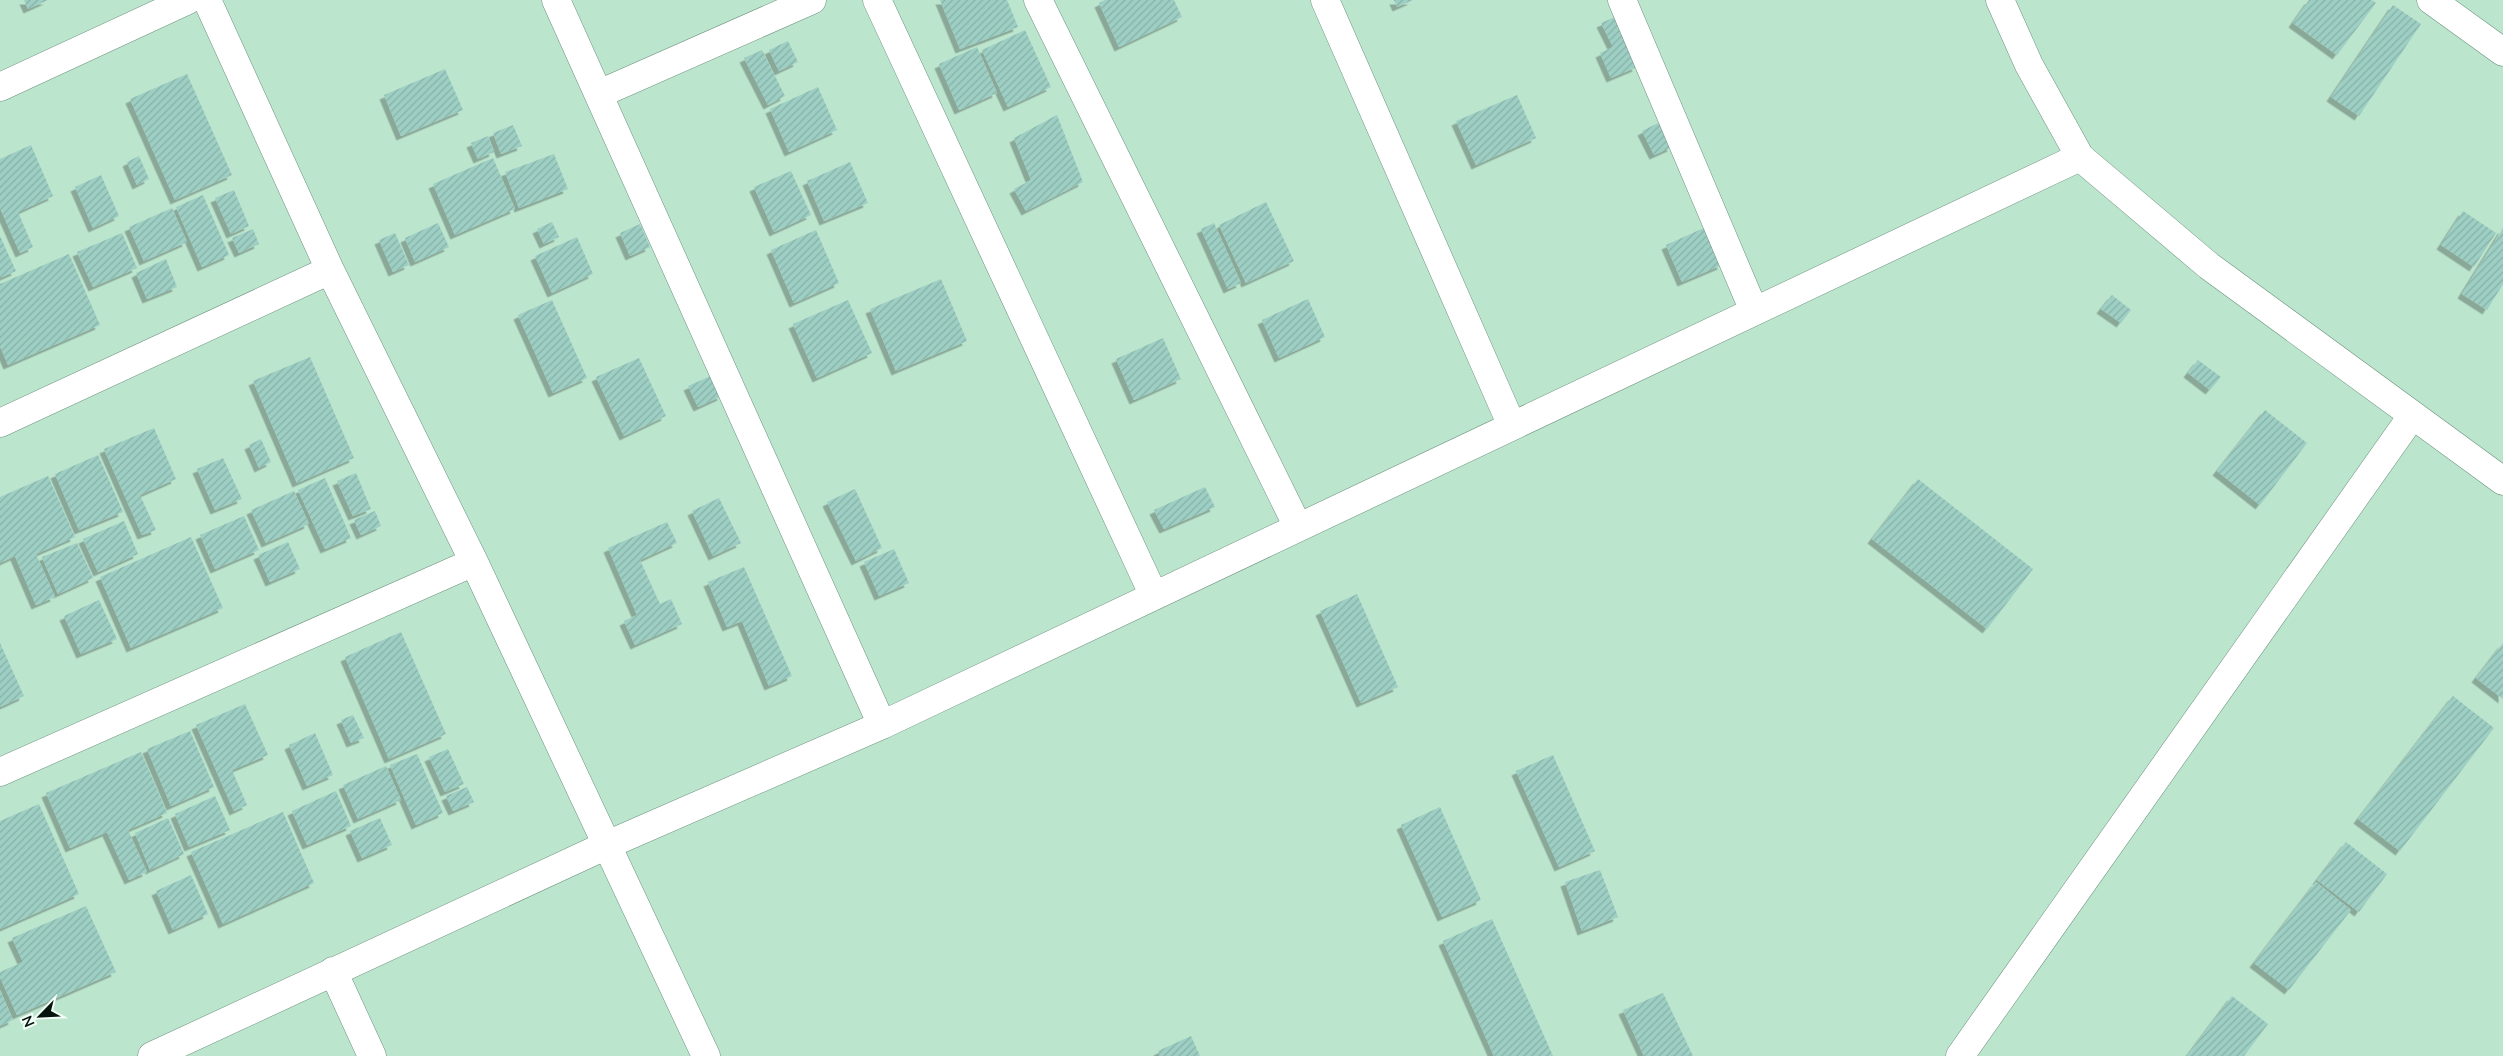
<svg xmlns="http://www.w3.org/2000/svg" width="2503" height="1056" font-family="Lato,sans-serif">
<defs>
<pattern id="building-hatch" width="6" height="6" patternUnits="userSpaceOnUse" patternTransform="scale(1.25)"><rect width="6" height="6" fill="#9ecfc4"/><path d="M-1 1l2-2M0 6l6-6M5 7l2-2" fill="none" stroke="#87b1a7"/></pattern>
<filter id="shadow"><feDropShadow dx="-4.5" dy="4.5" stdDeviation="0" flood-color="#0004"/></filter>
</defs>
<rect width="100%" height="100%" fill="#bce5ce"/>
<path fill="url(#building-hatch)" filter="url(#shadow)" d="M24,0h24l-20,9z
M940,0h67l11,27 -58,22z
M1105,0h69l8,17 -63,30 -20,-44z
M1394,0h19l-16,7z
M2309,0h63l4,3 -39,52 -44,-32z
M2393,5l28,19 -62,92 -28,-19z
M1615,17l22,50 -26,11 -11,-25 13,-6 -12,-24z
M1025,30l26,57 -43,20 -26,-57z
M788,41l10,21 -19,9 -10,-21z
M977,47l20,46 -38,17 -20,-46z
M762,50l23,46 -17,9 -24,-47z
M445,69l18,41 -62,26 -17,-41z
M187,74l45,101 -57,25 -45,-101z
M818,87l19,43 -48,22 -19,-43z
M1517,95l19,43 -60,27 -20,-44z
M1057,115l26,67 -57,29 -12,-22 17,-9 -17,-42z
M1660,122l12,25 -18,8 -12,-24z
M513,125l9,21 -21,8 -8,-21z
M488,136l6,16 -16,7 -7,-16z
M31,145l22,51 -35,16 15,35 -13,6 -20,-45v-49z
M554,154l14,35 -49,19 -14,-36z
M139,156l10,23 -12,6 -10,-23z
M493,158l22,51 -60,26 -22,-51z
M850,162l18,41 -44,18 -17,-40z
M791,171l20,44 -37,17 -20,-45z
M101,175l18,41 -26,12 -18,-41z
M234,190l15,36 -18,8 -16,-36z
M203,195l26,60 -27,12 -26,-60z
M1266,202l28,59 -48,22 -27,-58z
M172,208l15,34 -43,19 -15,-34z
M2463,211l33,22 -22,34 -33,-22z
M552,222l7,15 -15,7 -7,-15z
M438,223l11,24 -34,15 -10,-24z
M1214,223l27,60 -13,6 -27,-60z
M640,224l10,23 -20,9 -10,-23z
M1706,227l16,38 -40,17 -16,-37z
M2503,228v56l-16,26 -25,-16z
M253,229l6,15 -20,9 -7,-15z
M816,230l23,53 -45,20 -23,-53z
M122,233l15,35 -44,19 -16,-35z
M395,233l14,32 -16,7 -14,-32z
M0,236l16,35 -16,7z
M577,237l16,37 -41,19 -17,-37z
M69,254l31,71 -92,40 -8,-19v-62z
M166,259l11,28 -30,12 -11,-26z
M941,279l26,62 -71,30 -26,-62z
M2112,295l19,15 -10,13 -20,-14z
M1308,299l17,38 -46,21 -17,-38z
M552,300l35,78 -34,15 -35,-78z
M848,300l24,53 -55,25 -24,-54z
M1163,338l18,41 -47,21 -18,-41z
M310,357l44,101 -57,25 -44,-102z
M639,358l27,58 -42,20 -28,-59z
M2198,360l23,17 -11,13 -22,-17z
M713,375l9,21 -24,11 -10,-21z
M2265,410l42,33 -47,62 -43,-34z
M154,428l22,51 -36,16 16,35 -14,5 -38,-86z
M261,439l10,23 -12,6 -10,-23z
M98,455l25,57 -44,18 -24,-56z
M223,458l19,41 -27,11 -18,-41z
M356,473l15,36 -18,7 -16,-35z
M48,476l27,61 -39,17 19,43 -19,8 -21,-49 -15,7v-66z
M325,478l26,60 -26,11 -27,-59z
M1918,479l115,90 -46,60 -115,-90z
M1205,487l10,20 -51,22 -10,-19z
M855,489l27,59 -26,13 -29,-59z
M294,491l15,33 -43,19 -15,-33z
M719,498l22,45 -28,13 -21,-45z
M375,511l6,15 -20,9 -7,-15z
M244,516l15,34 -44,19 -15,-34z
M124,521l14,33 -40,18 -15,-33z
M667,522l10,21 -37,17 20,44 11,-5 11,25 -47,21 -11,-24 13,-6 -29,-67z
M191,537l32,71 -92,40 -31,-71z
M288,542l12,27 -30,13 -12,-27z
M77,543l16,35 -35,16 -16,-37z
M894,549l15,34 -30,13 -15,-34z
M744,567l48,109 -23,10 -27,-65 -15,6 -19,-45z
M1357,594l41,93 -37,16 -41,-92z
M99,600l18,39 -36,15 -17,-38z
M401,632l45,102 -57,25 -44,-102z
M0,643l24,53 -24,11z
M2503,643v56l-27,-21z
M2453,696l41,32 -94,123 -42,-32z
M245,704l23,51 -36,15 15,35 -13,6 -38,-86z
M353,715l11,23 -13,5 -10,-23z
M190,731l24,56 -43,19 -24,-57z
M315,733l18,42 -26,11 -18,-41z
M448,749l16,35 -19,8 -16,-35z
M141,752l26,61 -39,17 19,42 -18,8 -22,-48 -37,16 -24,-55z
M417,754l26,59 -27,12 -26,-60z
M1553,755l42,96 -36,16 -43,-96z
M386,766l15,34 -43,19 -15,-34z
M467,787l7,15 -21,9 -7,-15z
M336,791l15,35 -44,19 -15,-34z
M215,796l15,34 -41,17 -14,-33z
M39,804l40,90 -79,35v-108z
M1440,807l41,93 -39,17 -41,-92z
M283,812l31,71 -91,41 -32,-72z
M168,818l16,36 -34,16 -15,-37z
M380,818l12,27 -30,13 -12,-27z
M2346,842l41,32 -28,38 -42,-32z
M1600,870l18,47 -36,14 -17,-49z
M191,875l17,39 -35,16 -17,-39z
M2316,882l35,28 -62,80 -35,-27z
M86,906l30,66 -99,43 -17,-38v-5l23,-10 -11,-24z
M1492,919l61,137h-59l-51,-115z
M0,990l13,30 -13,6z
M1663,993l30,63h-49l-21,-46z
M2232,996l36,28 -24,32h-57z
M1191,1036l9,20h-40l-2,-5z"/>
<g fill="none" stroke-linecap="round" stroke-linejoin="round">
<g stroke="#6d937e" stroke-width="29">
<path id="street" d="M207,0l123,270 144,292 232,494
M556,0l326,725
M877,0l277,596
M1038,0l260,527
M1325,0l187,426
M1622,0l132,311
M2431,0l72,52
M0,87l188,-87
M599,94l213,-94
M0,423l330,-153
M0,772l474,-210
M333,971l39,85
M152,1056l455,-211 275,-120 1198,-568
M1960,1056l452,-640"/>
</g>
<g stroke="#6d937e" stroke-width="29">
<path id="secondary" d="M2000,0l29,65 51,92 129,109 294,215"/>
</g>
<use href="#street" stroke="#fff" stroke-width="28"/>
<use href="#secondary" stroke="#fff" stroke-width="28"/>
</g>
<g transform="translate(40 1016) rotate(246)" stroke="#f2fef7" stroke-width="4" paint-order="stroke">
<path d="M0-4L9 19L0 12L-9 19Z" fill="#05140c"/>
<text y="-8" font-size="14" font-weight="bold" text-anchor="middle" fill="#05140c">N</text>
</g>
</svg>
